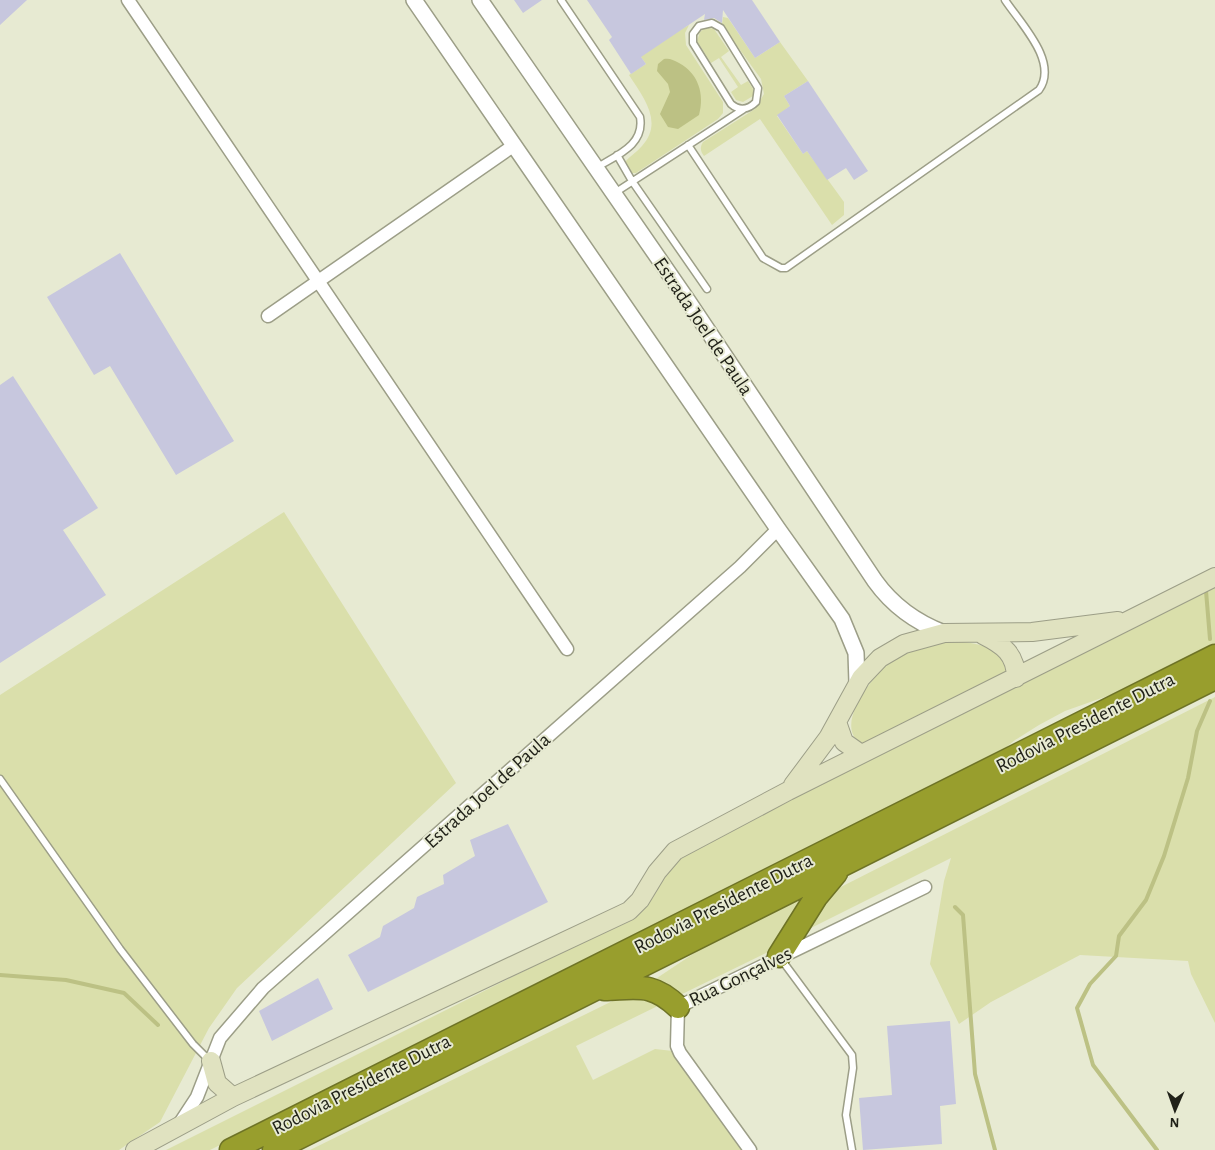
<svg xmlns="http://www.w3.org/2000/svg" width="1215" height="1150" font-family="'Alegreya Sans',sans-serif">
<rect width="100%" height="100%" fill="#e7ead2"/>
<path fill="#dadfab" d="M723,17l5,1 27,40 25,-16 28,39 -24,15 6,10 -13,10 26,38 4,-3 37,51v13l-12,10 -72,-106 -56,37c-4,-5 -4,-9 -1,-14l52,-33 9,-15 -3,-15 -39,-54z
M689,25l-4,8 1,12 37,57v11l-5,6 -82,54h-7l-4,-11c5,-6 12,-10 17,-16 22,-24 1,-49 -13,-71l17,-11 -8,-11z
M706,27l8,2 15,22 -8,6 20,28 7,-4 5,8v7l-10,6 -7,-2 -5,-8 7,-5 -19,-29 -8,5 -14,-22 3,-9z
M284,512l172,271 -219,205 -28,40 -49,94 -41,28h-119v-455z
M1215,587v60l-74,37 -76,27 -26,14 -24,15 -34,28 -771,382h-44l450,-225 62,-66 120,-67z
M945,642c25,-1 57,2 62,30l-143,73c-35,-16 11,-73 30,-86 15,-9 34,-14 51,-17z
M1215,697v326l-24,-49 -3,-13 -108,-6 -89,47 -32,22 -29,-60 14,-83 7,-23 -148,74 30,-41z
M812,892l-40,58 -196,96 17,34 62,-31 18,2 71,99h-434l341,-168 60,-40z"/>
<path fill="#bcc184" d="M664,59c6,-1 9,1 15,4 19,10 26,31 20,52l-21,14 -10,-2 -8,-13 10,-22 -2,-8 -11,-13 1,-7z"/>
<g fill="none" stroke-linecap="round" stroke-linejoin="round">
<path stroke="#bcc184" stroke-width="4" d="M1206,591l4,48
M955,907l8,8 12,159 20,76
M0,975l66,5 58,13 34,32
M1157,1150l-64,-85 -16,-57 13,-24 26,-28 3,-20 27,-36 18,-44 24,-78 9,-47 13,-30"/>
</g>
<path fill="#c7c7de" d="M0,0h27l-27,25z
M514,0h28l-19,13z
M587,0h165l28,42 -25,16 -32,-48 -1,13 -8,-5 -10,2 1,-6 -64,43 5,7 -15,10 -22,-34 3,-3z
M808,81l60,90 -14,9 -8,-12 -19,12 -20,-29 -4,3 -26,-39 13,-9 -6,-10z
M120,253l114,188 -58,34 -66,-109 -16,9 -47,-78z
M13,376l85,132 -35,22 43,65 -106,68v-278z
M508,824l40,78 -180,90 -20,-37 32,-18 3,-11 31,-18 3,-11 27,-13 -1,-9 32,-19 -5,-16z
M318,978l15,31 -61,32 -13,-30z
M950,1021l6,83 -16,2 2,38 -79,6 -4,-52 33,-3 -5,-69z"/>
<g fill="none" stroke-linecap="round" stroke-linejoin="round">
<g stroke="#9c9e87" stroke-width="9">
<path id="service" d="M561,0l79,117c5,28 -23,38 -44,51
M712,23l9,5 37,60 -2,14c-8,8 -17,9 -25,2l-38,-61v-9l6,-8z
M688,145l75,113 18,10h5l253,-178c20,-28 -18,-66 -34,-90
M617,155l15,26 75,108
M613,194l131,-85
M0,779l120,170 73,95 17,17
M781,959l71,96 1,13 -7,47 6,35"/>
</g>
<g stroke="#9c9e87" stroke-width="15">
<path id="minor" d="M128,0l439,649
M268,316l245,-170
M178,1126l19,-29 23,-59 43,-50 477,-421 38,-38
M750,1150l-70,-97 -3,-7 1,-39 247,-120"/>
</g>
<g stroke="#9c9e87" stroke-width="18">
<path id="tertiary" d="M414,0l364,529 64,90 14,34 1,30
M480,0l208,301 187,280c18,25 40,41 69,52"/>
</g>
<g stroke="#9c9e87" stroke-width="20">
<path id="secondary" d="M983,635c20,10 33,19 33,43
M837,722l7,20 17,12
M793,785l35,-47 33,-60 19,-20 24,-14 40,-11 88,-1 86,-11
M211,1061l6,22 16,14
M135,1150l98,-53 396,-186 11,-11 17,-28 18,-21 113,-60 427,-214"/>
</g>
<g stroke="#6e7326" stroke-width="25">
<path id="motorway" d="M779,956l37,-59 20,-24
M604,989c34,-1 48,-7 74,18
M231,1150l984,-494
M274,1150l941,-472"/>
</g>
<use href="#service" stroke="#fff" stroke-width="6"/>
<use href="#minor" stroke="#fff" stroke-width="12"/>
<use href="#tertiary" stroke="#fff" stroke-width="15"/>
<use href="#secondary" stroke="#e0e2c0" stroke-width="18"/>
<use href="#motorway" stroke="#989e2d" stroke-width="22"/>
</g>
<g text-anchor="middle" stroke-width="4" stroke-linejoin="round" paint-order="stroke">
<g font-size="20" fill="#212219" stroke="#e7ead2">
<text transform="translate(704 326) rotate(56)" y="7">Estrada Joel de Paula</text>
<text transform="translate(1085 722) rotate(-27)" y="7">Rodovia Presidente Dutra</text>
<text transform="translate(487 790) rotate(-42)" y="7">Estrada Joel de Paula</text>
<text transform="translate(723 903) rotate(-27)" y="7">Rodovia Presidente Dutra</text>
<text transform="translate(740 976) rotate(-26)" y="7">Rua Gonçalves</text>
<text transform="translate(361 1084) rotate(-27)" y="7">Rodovia Presidente Dutra</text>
</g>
</g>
<g transform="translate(1175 1110) rotate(182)" stroke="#e7ead2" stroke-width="4" paint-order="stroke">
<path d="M0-4L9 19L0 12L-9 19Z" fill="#212219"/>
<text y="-8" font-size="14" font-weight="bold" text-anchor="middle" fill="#212219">N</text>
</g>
</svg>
